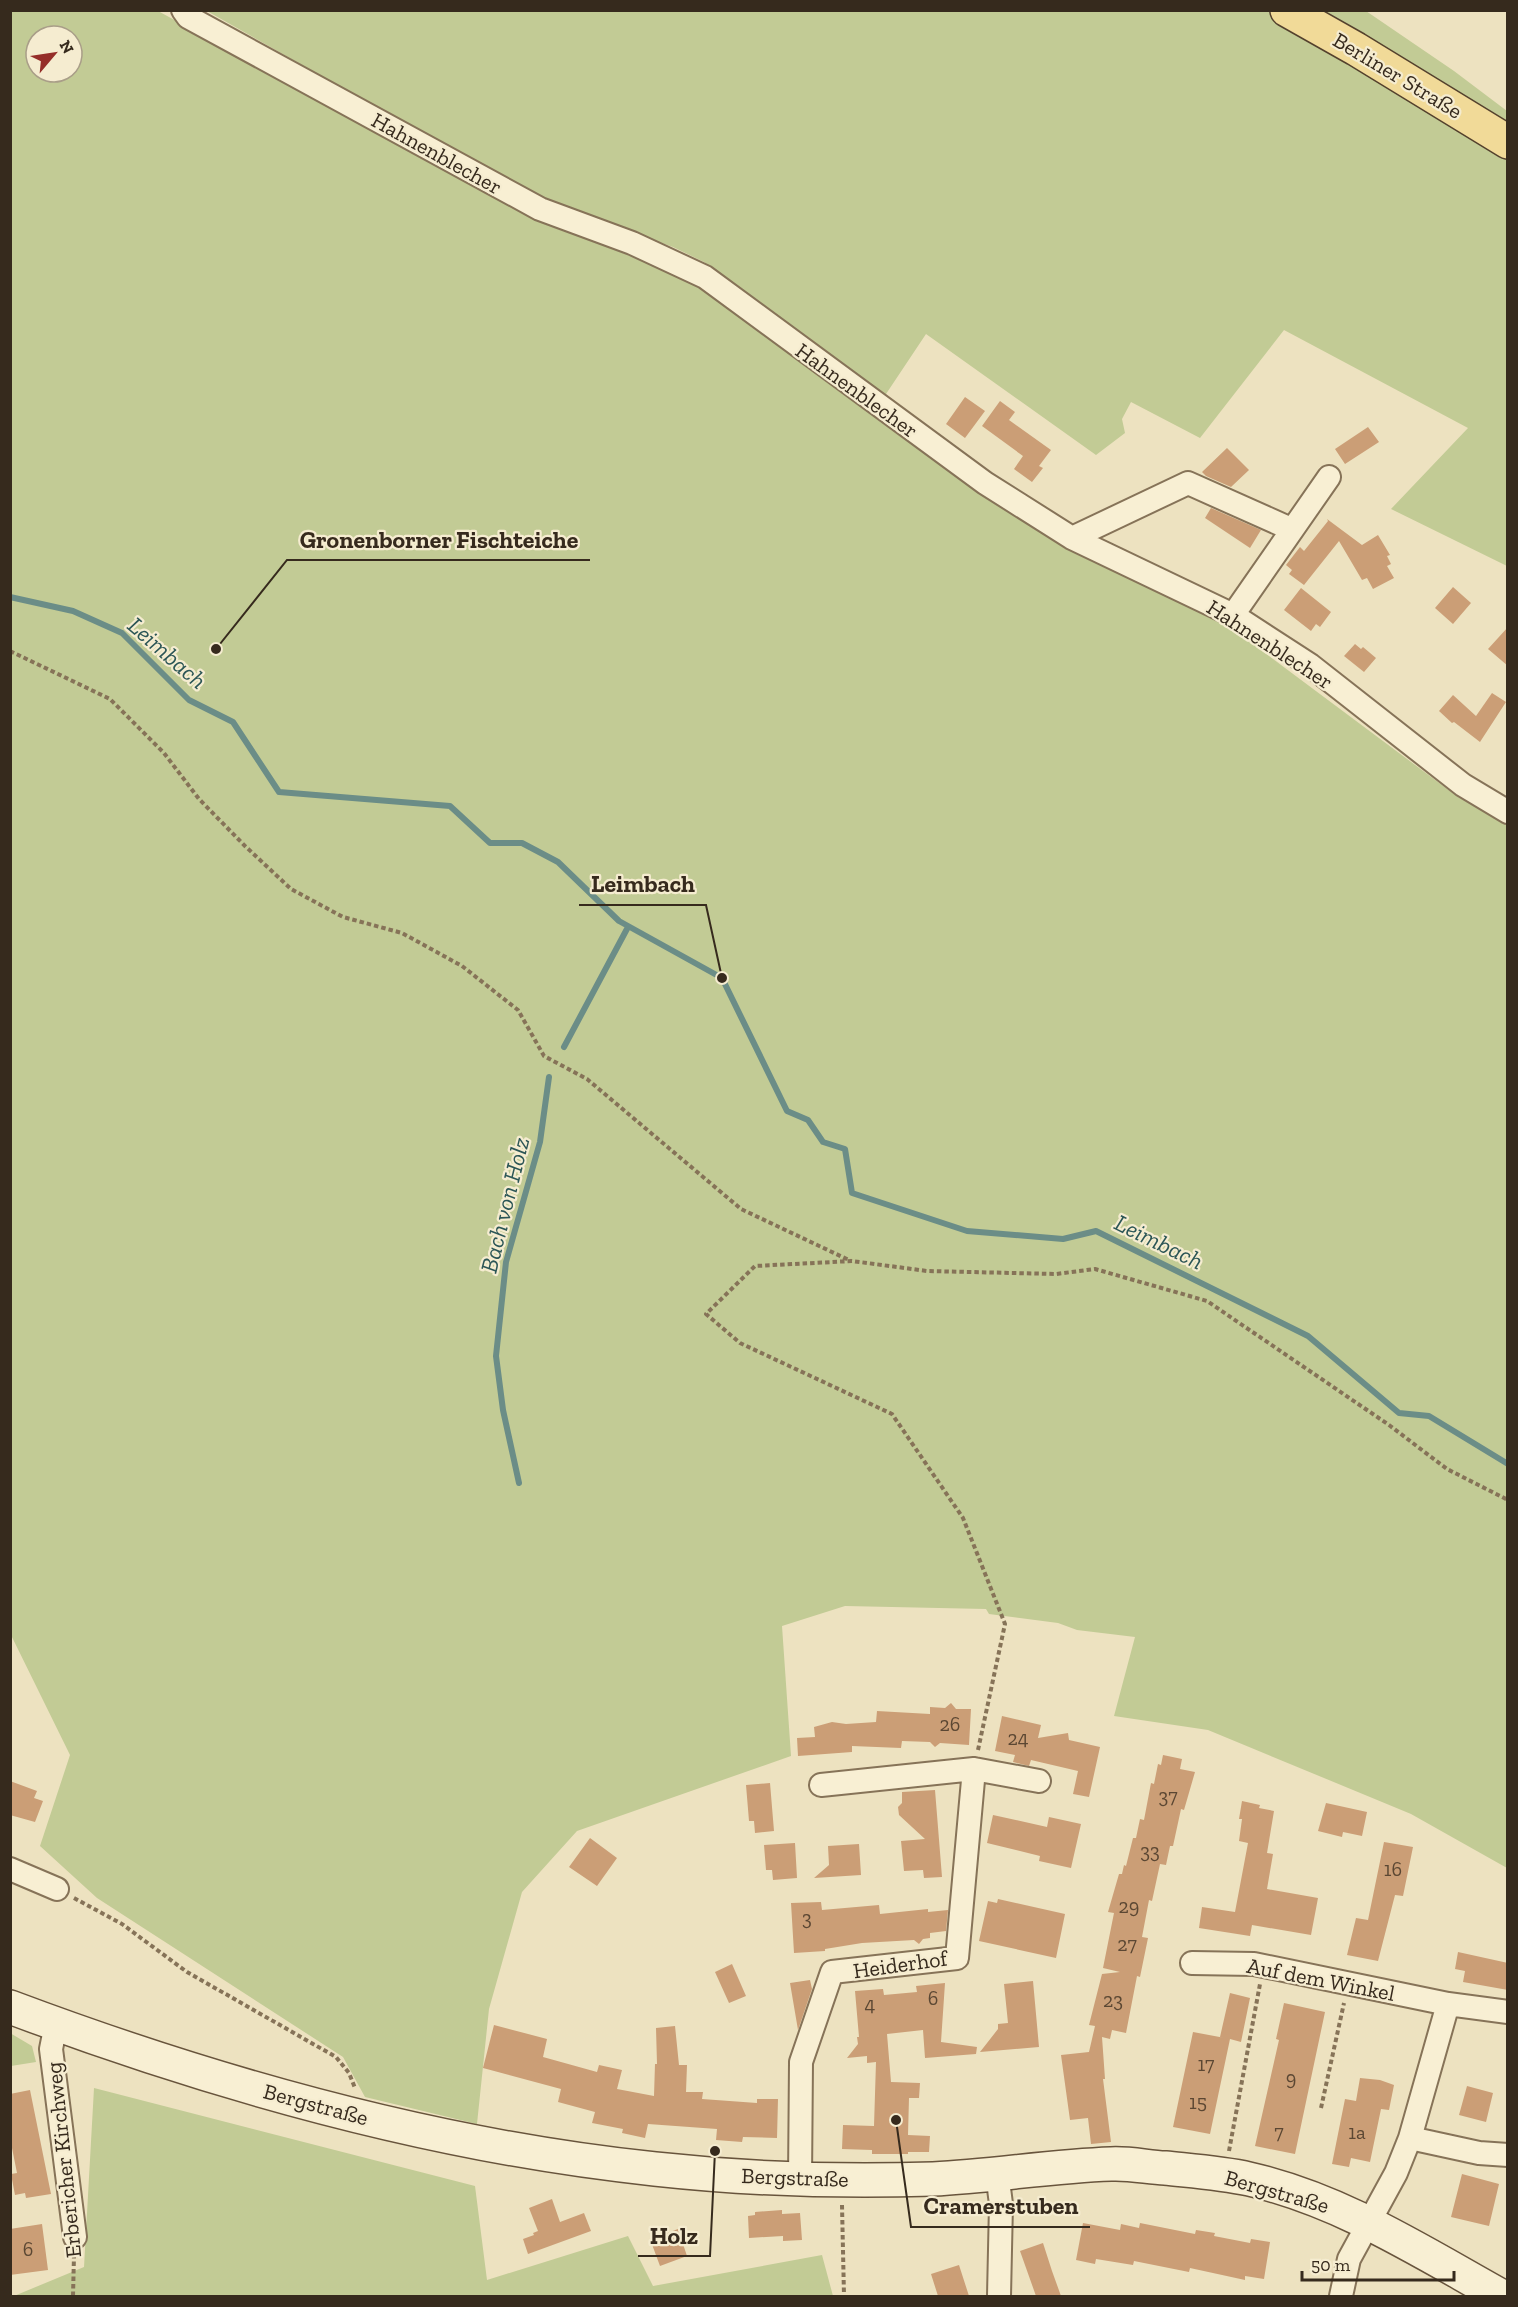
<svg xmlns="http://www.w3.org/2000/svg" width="1518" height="2307" font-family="'Zilla Slab',serif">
<rect width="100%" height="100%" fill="#ede2c0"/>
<path fill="#c2cb95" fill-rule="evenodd" d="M10,11h148l379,207 165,67 288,216 98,56 126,58 244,182 49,28v1043l-96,-54 -203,-84 -94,-14 21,-79 -58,-7 -19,-7 -69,-9 -3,-5 -141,-3 -63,20 9,130 -214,75 -55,61 -33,117 -12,115 -112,-27 -22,-40 -246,-159 -57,-52 30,-91 -60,-122zM36,36h36v36h-36z
M207,11h1159l88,60 53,40v455l-116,-57 77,-81 -184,-98 -84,108 -69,-36 -9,17 3,14 -29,22 -170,-121 -42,63 -180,-135 -31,-15 -135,-48z
M10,2033l22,13 4,16 -25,4z
M94,2088l381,98 12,94 141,-44 25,50 169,-31 11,41h-819l70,-29z"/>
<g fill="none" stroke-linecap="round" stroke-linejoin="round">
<path stroke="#6b8d87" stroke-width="6" d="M10,597l63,14 49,22 67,67 44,22 46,70 171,14 40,37h32l36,19 61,59 103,57 65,133 21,9 15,22 22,7 7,44 115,38 96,8 33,-8 212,105 91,77 30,3 79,48
M564,1047l64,-120
M519,1483l-16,-73 -7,-54 10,-94 34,-120 9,-65"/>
</g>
<path fill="#cb9e76" d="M965,397l20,14 -20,27 -19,-14z
M1000,401l15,11 -6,8 42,30 -12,16 4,2 -11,14 -18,-13 9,-13 -41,-30z
M1368,427l11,15 -34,22 -10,-15z
M1227,448l22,22 -18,17 -25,-11 -4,-4z
M1211,508l50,22 -11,18 -45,-30z
M1327,519l35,26 16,-10 12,20 -3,1 4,8 -4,2 7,12 -21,11 -6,-11 -5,2 -23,-39 -35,44 -15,-11 3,-4 -6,-5 14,-18 4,4 24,-30z
M1453,587l18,16 -18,21 -18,-16z
M1301,588l30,24 -11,15 -4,-3 -5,7 -27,-21z
M1508,627v39l-20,-17z
M1355,644l6,5 2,-2 13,11 -12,14 -20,-16z
M1492,693l14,9 -26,40 -26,-20 -2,1 -13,-12 14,-16 23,21z
M951,1703l5,6h15l-2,36 -29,-2 -5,4 -5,-5 -28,-1 -1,7 -49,-2v6l-54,4 -1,-18 18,-1 -1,-10 18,-5 14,2 30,-2 1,-11 53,3v-7l15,1z
M1002,1716l39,9 -3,13 30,-5 1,7 31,7 -11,50 -16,-3 5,-23 -47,-11 -2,6 -16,-4 2,-7 -20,-4z
M1163,1755l19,4 -2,10 15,3 -11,38 -3,-1 -8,37h-3l-4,19 -6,-1 -8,37 -3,-1 -7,37 6,1 -8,39 -3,-1 -11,57 -14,-3 -2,9 -8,-2 3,42h-2l8,63 -20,2 -3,-26 -18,2 -9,-65 28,-3 6,-26 -6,-1 13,-51 18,-2 -17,-4 11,-55 -6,-1 11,-38h3l2,-9 2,1 7,-28h3l4,-19 4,1 7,-37 3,1 4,-20 3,1z
M10,1781l27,10 -3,7 9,3 -8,21 -25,-7z
M770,1783l4,48 -19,2 -1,-12h-5l-3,-36z
M935,1790l7,87 -18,1 -1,-8 -19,1 -3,-30 24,-2 -26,-24 -1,-8 4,-4v-11z
M1242,1801l18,4 -1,3 15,3 -7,42 6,1 -6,35 51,9 -7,37 -59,-10 -2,11 -51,-8 3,-21 33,5 13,-69 -9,-2 3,-22h-3z
M1326,1803l41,9 -5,24 -19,-4 -1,5 -24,-6z
M993,1815l54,12 2,-10 32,7 -10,44 -32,-7 1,-5 -53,-13z
M590,1838l27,20 -20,28 -28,-19z
M1384,1842l29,5 -10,49 -8,-1 -17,66 -31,-6 9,-37 12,2z
M795,1843l2,35 -24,2 -1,-10h-6l-2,-25z
M859,1844l2,31 -47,3 15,-13 -1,-19z
M998,1899l67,15 -9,44 -77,-17 9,-40 9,2z
M821,1902l1,8 57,-5 1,9 48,-5v3l20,-2 -2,21 -16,2v5l-7,1 -4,5 -5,-4 -52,3 -37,6v2l-31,2 -3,-50z
M1458,1952l50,11v27l-45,-8 2,-11 -10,-2z
M732,1964l14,32 -17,7 -14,-31z
M810,1980l2,9 -14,41 -8,-47z
M1033,1981l6,66 -59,5 18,-23v-5l10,-1 -4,-39z
M945,1983l-4,59 36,5 -1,7 -51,4 -2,-28 -36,4 4,48 29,1 -1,15h-10l-1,37 22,1 -1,16h-21v2h-36v-4l-30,-1 1,-24 31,1 2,-64 -9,1v-7l-20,2 11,-14 -1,-7h2l-4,-46 28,-2 1,6 33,-3 -1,-6z
M1230,1993l20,5 -9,44 -11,-3 -20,95 -37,-7 20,-95 32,6 -5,-1z
M1284,2003l41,9 -30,142 -40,-8 24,-106 -3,-1z
M494,2025l53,14 -4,18 54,15 2,-7 23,5 -5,19 37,7 1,-32h2l-1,-36 19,-2 4,39h8l-1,27h17l-1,7 55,4v-4h21l-1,39 -34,-1 -1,5 -26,-2 1,-11 -69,-5 -3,14 -23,-5 1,-4 -31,-6 3,-11 -37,-10 3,-13 -78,-21z
M1360,2078l20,2 14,5 -5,25 -8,-1 -11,53 -19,-4 -2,9 -17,-3 13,-65 11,2z
M1467,2086l26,7 -7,29 -27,-7z
M30,2090l21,104 -25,4 -1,-5 -10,2 -4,-21 6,-1 -7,-35v-44z
M1462,2174l37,10 -10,42 -38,-9z
M552,2199l8,23 24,-9 7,18 -63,23 -5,-15 11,-4 -1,-2 5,-2 -9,-23z
M782,2210v4l18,-1 2,27 -19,1v-5l-34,2 -1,-22 7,-1v-3z
M1083,2223l37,7 1,-6 18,4 1,-5 55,11 1,-4 19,3 -1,3 36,7 1,-4 19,3 -6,37 -19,-3v4l-55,-12 -1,4 -55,-11 -1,4 -37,-6 -1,5 -19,-4z
M42,2224l6,46 -38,5v-46z
M678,2229l9,27 -27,10 -10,-27z
M1043,2243l9,28 9,25h-25l-16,-45z
M959,2265l10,31h-31l-7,-22z"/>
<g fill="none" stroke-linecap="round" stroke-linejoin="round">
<g stroke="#867358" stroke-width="26">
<path id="street" d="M183,10l5,7 352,192 92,34 73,34 280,206 87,55 161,77 77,50 153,120 45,27
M1072,538l116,-55 103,46
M1233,615l96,-138
M821,1785l153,-16 65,12
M10,1869l47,20
M1192,1963l62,1 194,40 -38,134 -14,35 -47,86 -8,37
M1448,2004l60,8
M56,2024l-5,25 24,188
M1410,2138l69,15 29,2
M997,2173l4,31 -2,92
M800,2180l1,-118 31,-90 125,-14 17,-189"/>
</g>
<g stroke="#68543c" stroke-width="36">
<path id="secondary" d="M10,2007c208,78 424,139 645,162 92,10 185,13 278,10 60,-3 119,-13 178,-15 18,-1 36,3 54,4 28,3 57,5 84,11 92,21 171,72 252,117"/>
</g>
<g stroke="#54412d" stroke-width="36">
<path id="primary" d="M1287,10l69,39 152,93"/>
</g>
<path stroke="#867358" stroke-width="4" stroke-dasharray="4.5 3" stroke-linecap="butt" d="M10,651l100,48 54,54 35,46 46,47 46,43 52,28 59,16 60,33 56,44 26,46 43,23 154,130 110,52
M978,1750l27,-126 -42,-106 -71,-104 -152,-71 -34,-29 49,-48 97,-5 75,10 129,3 39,-5 112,32 182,124 58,44 61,31
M74,1898l48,26 65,48 149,85 13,16 6,15
M1321,2108l23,-105
M1229,2151l31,-167
M842,2205l2,91
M73,2296l1,-41"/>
<use href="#street" stroke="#f8efd3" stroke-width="22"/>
<use href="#secondary" stroke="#f8efd3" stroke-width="33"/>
<use href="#primary" stroke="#f1da98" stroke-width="33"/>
</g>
<g text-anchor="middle" stroke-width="4.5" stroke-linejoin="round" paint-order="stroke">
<g font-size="20" fill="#5b4733">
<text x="950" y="1731">26</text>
<text x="1018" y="1745">24</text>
<text x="1168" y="1803">37</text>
<text x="1150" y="1858">33</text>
<text x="1393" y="1876">16</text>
<text x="1129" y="1913">29</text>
<text x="807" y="1925">3</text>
<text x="1127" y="1951">27</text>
<text x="933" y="2005">6</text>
<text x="1113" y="2007">23</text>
<text x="870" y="2011">4</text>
<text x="1206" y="2071">17</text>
<text x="1291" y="2085">9</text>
<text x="1198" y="2109">15</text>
<text x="1279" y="2139">7</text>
<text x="1357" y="2139">1a</text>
<text x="28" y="2256">6</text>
</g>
<g font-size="22" fill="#362a1d" stroke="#f5ecd0">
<text transform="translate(1398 75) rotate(31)" y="8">Berliner Straße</text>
<text transform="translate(437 153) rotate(29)" y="8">Hahnenblecher</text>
<text transform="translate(857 390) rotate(36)" y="8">Hahnenblecher</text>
<text transform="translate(1270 644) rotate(33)" y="8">Hahnenblecher</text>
<text transform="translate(900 1964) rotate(-8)" y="8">Heiderhof</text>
<text transform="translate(1321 1979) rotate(11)" y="8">Auf dem Winkel</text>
<text transform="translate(316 2104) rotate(15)" y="8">Bergstraße</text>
<text transform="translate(63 2160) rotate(-96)" y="8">Erbericher Kirchweg</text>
<text transform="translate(795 2177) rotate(2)" y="8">Bergstraße</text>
<text transform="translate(1277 2191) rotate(16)" y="8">Bergstraße</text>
</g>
<g font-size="24" font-style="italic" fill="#2c5656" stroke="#f5ecd0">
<text transform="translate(167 653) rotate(41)" y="8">Leimbach</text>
<text transform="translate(505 1205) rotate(-76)" y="8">Bach von Holz</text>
<text transform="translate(1159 1242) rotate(26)" y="8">Leimbach</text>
</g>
</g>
<path fill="none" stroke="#362a1d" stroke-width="2" d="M216 649L287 560H590M722 978L706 905H579M896 2120L911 2227H1090M715 2151L710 2256H638"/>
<g fill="#362a1d" stroke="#f5ecd0" stroke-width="2">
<circle cx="216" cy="649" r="6"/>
<circle cx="722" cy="978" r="6"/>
<circle cx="896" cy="2120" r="6"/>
<circle cx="715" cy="2151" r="6"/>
</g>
<g font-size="24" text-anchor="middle" font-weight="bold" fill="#362a1d" stroke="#f5ecd0" stroke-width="4.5" stroke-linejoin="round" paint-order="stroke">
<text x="439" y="548">Gronenborner Fischteiche</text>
<text x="643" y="892">Leimbach</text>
<text x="1001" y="2214">Cramerstuben</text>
<text x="674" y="2244">Holz</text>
</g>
<rect width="1518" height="2307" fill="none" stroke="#362a1d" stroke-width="24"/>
<g transform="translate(54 54) rotate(61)"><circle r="28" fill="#f5ecd0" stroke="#a99e88" stroke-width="1.5"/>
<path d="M0-4.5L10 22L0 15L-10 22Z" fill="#952e29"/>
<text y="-9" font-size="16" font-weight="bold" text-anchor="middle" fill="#362a1d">N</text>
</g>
<path d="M1302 2271v9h152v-9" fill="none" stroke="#362a1d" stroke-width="3"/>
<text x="1311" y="2271" font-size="18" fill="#362a1d" stroke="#f5ecd0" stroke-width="4.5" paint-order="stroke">50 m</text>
</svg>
